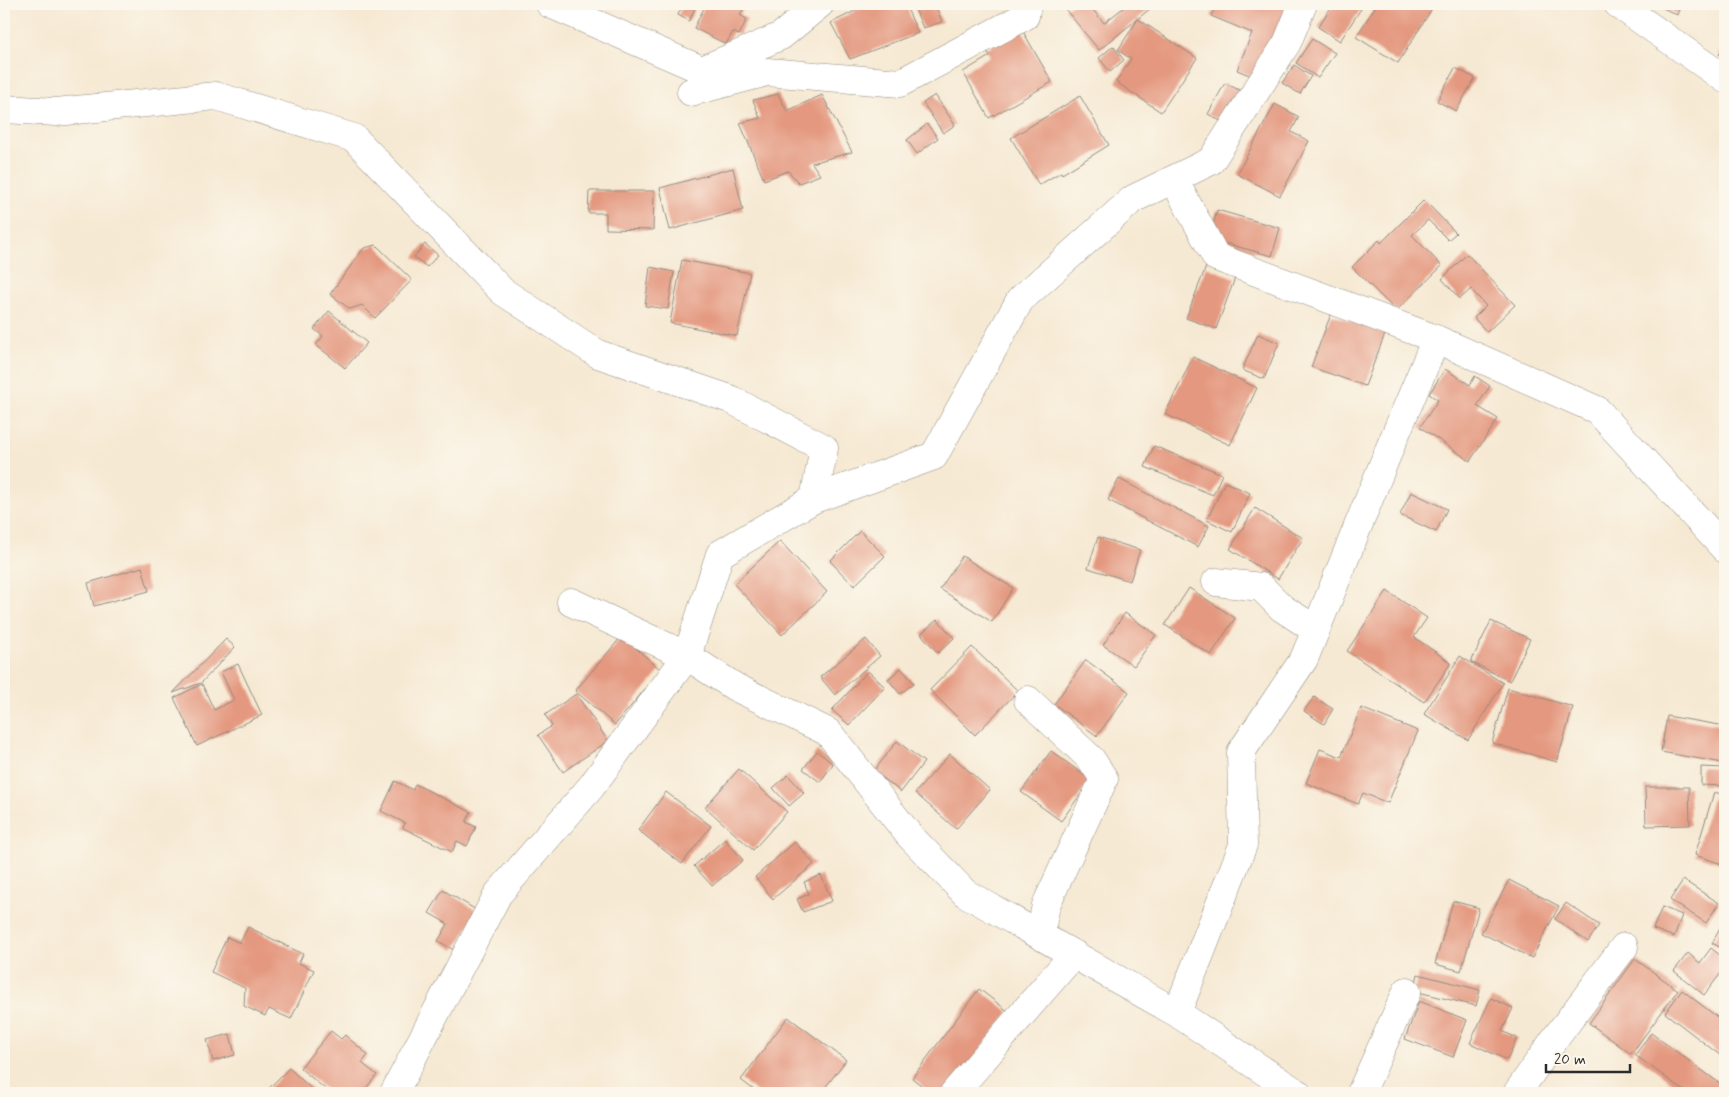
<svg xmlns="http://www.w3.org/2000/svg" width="1729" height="1097" font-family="Mynerve,sans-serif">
<rect width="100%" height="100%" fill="#fbf7ec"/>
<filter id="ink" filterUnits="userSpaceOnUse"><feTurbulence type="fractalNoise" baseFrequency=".02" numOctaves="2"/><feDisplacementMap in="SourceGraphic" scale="10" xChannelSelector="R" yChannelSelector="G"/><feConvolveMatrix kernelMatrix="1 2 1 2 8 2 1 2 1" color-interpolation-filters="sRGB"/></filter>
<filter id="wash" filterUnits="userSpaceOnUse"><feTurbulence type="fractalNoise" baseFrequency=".0096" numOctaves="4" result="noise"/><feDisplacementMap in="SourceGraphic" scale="20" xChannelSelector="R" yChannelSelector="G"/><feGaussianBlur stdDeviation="1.12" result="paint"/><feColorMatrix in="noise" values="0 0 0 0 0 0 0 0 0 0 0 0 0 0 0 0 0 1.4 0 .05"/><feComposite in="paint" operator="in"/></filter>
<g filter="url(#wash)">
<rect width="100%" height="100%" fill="#f6e9d3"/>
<g id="blocks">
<path fill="#e4987f" d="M683,4h14l-8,17 -11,-6z
M706,4h40l-6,11 7,4 -8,16 -6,-3 -7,12 -32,-16z
M869,4h36l13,29 -68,26 -19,-36z
M913,4h22l7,18 -19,6z
M1072,4h16l16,19 24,-19h28l-57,46 -34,-41z
M1217,4h74l-32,75 -22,-9 15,-37 -41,-17z
M1333,4h31l-24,37 -22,-14z
M1377,4h51l5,3 -35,56 -42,-26z
M1655,4h26l-4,11z
M1138,19l59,39 -36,54 -45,-30 15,-23 -13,-9z
M1021,28l31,54 -63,36 -26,-46 27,-16 -4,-7z
M1312,39l23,14 -17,25 -22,-15z
M1725,45v14l-6,-5z
M1113,46l11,14 -14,12 -11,-14z
M1294,65l17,11 -11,18 -18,-11z
M1455,68l20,10 -19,33 -19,-10z
M1225,83l16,8 -17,32 -16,-9z
M778,94l9,17 35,-16 30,57 -40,11 8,12 -21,8 -11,-12 -24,9 -24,-57 20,-5 -7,-18z
M935,95l20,30 -12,8 -20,-30z
M1080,96l29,49 -47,29 -1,-2 -22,13 -28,-47z
M1275,104l24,13 -8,15 18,9 -29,55 -43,-22z
M927,124l11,14 -21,16 -10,-14z
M733,168l10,42 -73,20 -10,-42z
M589,191h65l-1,39 -47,-1v-16h-18z
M1424,200l32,33 -8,7 -20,-20 -16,15 30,31 -46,45 -44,-44 27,-27 2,3z
M1217,210l63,18 -8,28 -63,-17z
M425,244l13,11 -11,12 -13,-10z
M376,245l36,35 -37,38 -13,-13 -12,4 -20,-15 34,-46z
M1467,254l48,51 -28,27 -13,-14 12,-12 -15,-17 -11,10 -18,-20z
M682,260l68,13 -13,63 -67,-13z
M650,267l24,5 -6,37 -23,-3z
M1206,267l29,11 -19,51 -30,-11z
M329,311l38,32 -22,25 -29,-23 7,-9 -9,-7z
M1331,314l54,20 -20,52 -54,-19z
M1258,334l21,9 -15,36 -22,-9z
M1193,357l64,31 -27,57 -65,-31z
M1445,369l25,16 5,-9 15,10 -13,20 21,13 -28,42 -50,-34 18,-27 -9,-6z
M1154,446l68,28 -9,21 -68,-28z
M1119,479l90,47 -11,21 -90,-47z
M1225,482l25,11 -18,39 -25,-12z
M1411,492l36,17 -11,23 -36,-17z
M1255,508l48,30 -25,41 -48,-30z
M860,531l25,25 -31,30 -24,-25z
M1098,537l42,13 -10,31 -42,-13z
M780,541l47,51 -45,43 -48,-51z
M962,556l51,32 -21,34 -52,-33z
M142,567l7,24 -55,15 -6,-23z
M1189,588l46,30 -24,37 -46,-30z
M1387,591l40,27 -13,19 37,26 -27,39 -77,-51z
M1125,613l31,22 -22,31 -31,-21z
M937,619l17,19 -16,15 -17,-19z
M1491,621l39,18 -20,42 -39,-19z
M622,636l39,34 -46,55 -40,-34z
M226,639l9,8 -34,36 -28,10z
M866,639l14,17 -45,39 -15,-18z
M972,647l46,44 -43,44 -45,-45z
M1460,656l43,27 -35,57 -44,-26z
M1086,660l43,32 -32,44 -43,-32z
M238,664l24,51 -65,31 -23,-48 28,-14 12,26 20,-10 -13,-28z
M901,668l13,15 -14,11 -12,-15z
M868,671l17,16 -36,38 -17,-15z
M1508,688l65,19 -16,55 -65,-19z
M576,694l32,47 -45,31 -25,-37 14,-9 -7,-11z
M1314,697l19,12 -9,15 -20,-13z
M1361,708l57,23 -30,72 -25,-10 -5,11 -52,-21 14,-34 21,8z
M1667,716l58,10v24l-2,13 -62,-11z
M897,741l27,21 -23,30 -27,-21z
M817,751l16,13 -13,18 -17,-13z
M1051,751l40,29 -30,41 -40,-29z
M950,754l40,36 -34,39 -41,-36z
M1701,767l24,1v18l-24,-1z
M739,769l48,43 -34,38 -48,-43z
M788,775l16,18 -15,13 -16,-18z
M395,781l18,9 2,-6 56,28 -5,10 10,5 -9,19 -10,-5 -5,11 -49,-24 2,-5 -24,-12z
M1645,787h44l1,38 -44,1z
M666,792l45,34 -29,38 -44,-34z
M1714,792l11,3v70l-30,-10z
M725,839l18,21 -31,26 -18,-20z
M795,842l19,22 -41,35 -18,-22z
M821,875l11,26 -29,11 -6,-13 12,-5 -5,-12z
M1509,880l50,26 -27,52 -51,-25z
M1683,880l36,23 -13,20 -36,-23z
M443,890l35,21 -24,39 -16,-9 10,-17 -19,-11z
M1453,901l26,7 -18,63 -26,-7z
M1566,903l33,22 -11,17 -33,-23z
M1662,907l20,8 -8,22 -21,-8z
M1725,920v30l-13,-7z
M248,927l55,27 -4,9 15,7 -23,49 -22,-10 -4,7 -21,-10 1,-18 -34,-16 16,-35 13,6z
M1711,948l14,11v9l-21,27 -30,-24 14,-18 12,10z
M1635,959l43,31 -47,64 -42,-31z
M1418,974l62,16 -4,16 -62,-15z
M979,989l30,23 -61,81h-17l-19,-15z
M1682,990l43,33v36l-60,-46z
M1491,998l22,10 -11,23 15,7 -10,22 -37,-17z
M1419,1001l48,19 -14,37 -48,-18z
M788,1017l58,43 -25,33h-63l-17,-13z
M331,1031l10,8 4,-4 23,20 -6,8 15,12 -15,18h-32l-30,-25z
M1651,1033l71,52 -6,8h-29l-52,-38z
M230,1034l5,21 -22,6 -6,-21z
M289,1068l27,25h-52z"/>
</g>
</g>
<g filter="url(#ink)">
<use href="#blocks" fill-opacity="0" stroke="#908a7f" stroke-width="1"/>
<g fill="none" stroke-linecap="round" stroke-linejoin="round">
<g stroke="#908a7f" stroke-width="29">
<path id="minor" d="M550,4l152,66 79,-34 39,-32
M1618,4l107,75
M691,92l76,-20 133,11 125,-67 2,-12
M4,109l52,3 160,-16 138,42 148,153 96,63 132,45 94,49 -10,51 -94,55 -33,102 -96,131 -93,107 -104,199
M1174,180l42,77 220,82 161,71 128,139
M814,499l120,-43 86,-156 113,-101 78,-38 76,-118 16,-39
M1216,582l45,5 21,21 34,22
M571,602l116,54 48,31 93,45 81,103 56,58 212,120 120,80
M1028,700l63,59 13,20 -58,126 -6,30
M1177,1013l66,-168 -2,-93 63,-93 87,-214 45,-106
M954,1093l120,-139
M1361,1093l46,-102
M1517,1093l37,-53 70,-93"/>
</g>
<use href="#minor" stroke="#fff" stroke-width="28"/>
</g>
</g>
<rect width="1729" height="1097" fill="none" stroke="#fbf7ec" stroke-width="20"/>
<path d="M1546 1064v8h84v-8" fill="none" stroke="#2b2b2b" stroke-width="2.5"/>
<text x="1554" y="1064" font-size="15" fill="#2b2b2b" stroke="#fbf7ec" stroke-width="4" paint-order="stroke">20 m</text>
</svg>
